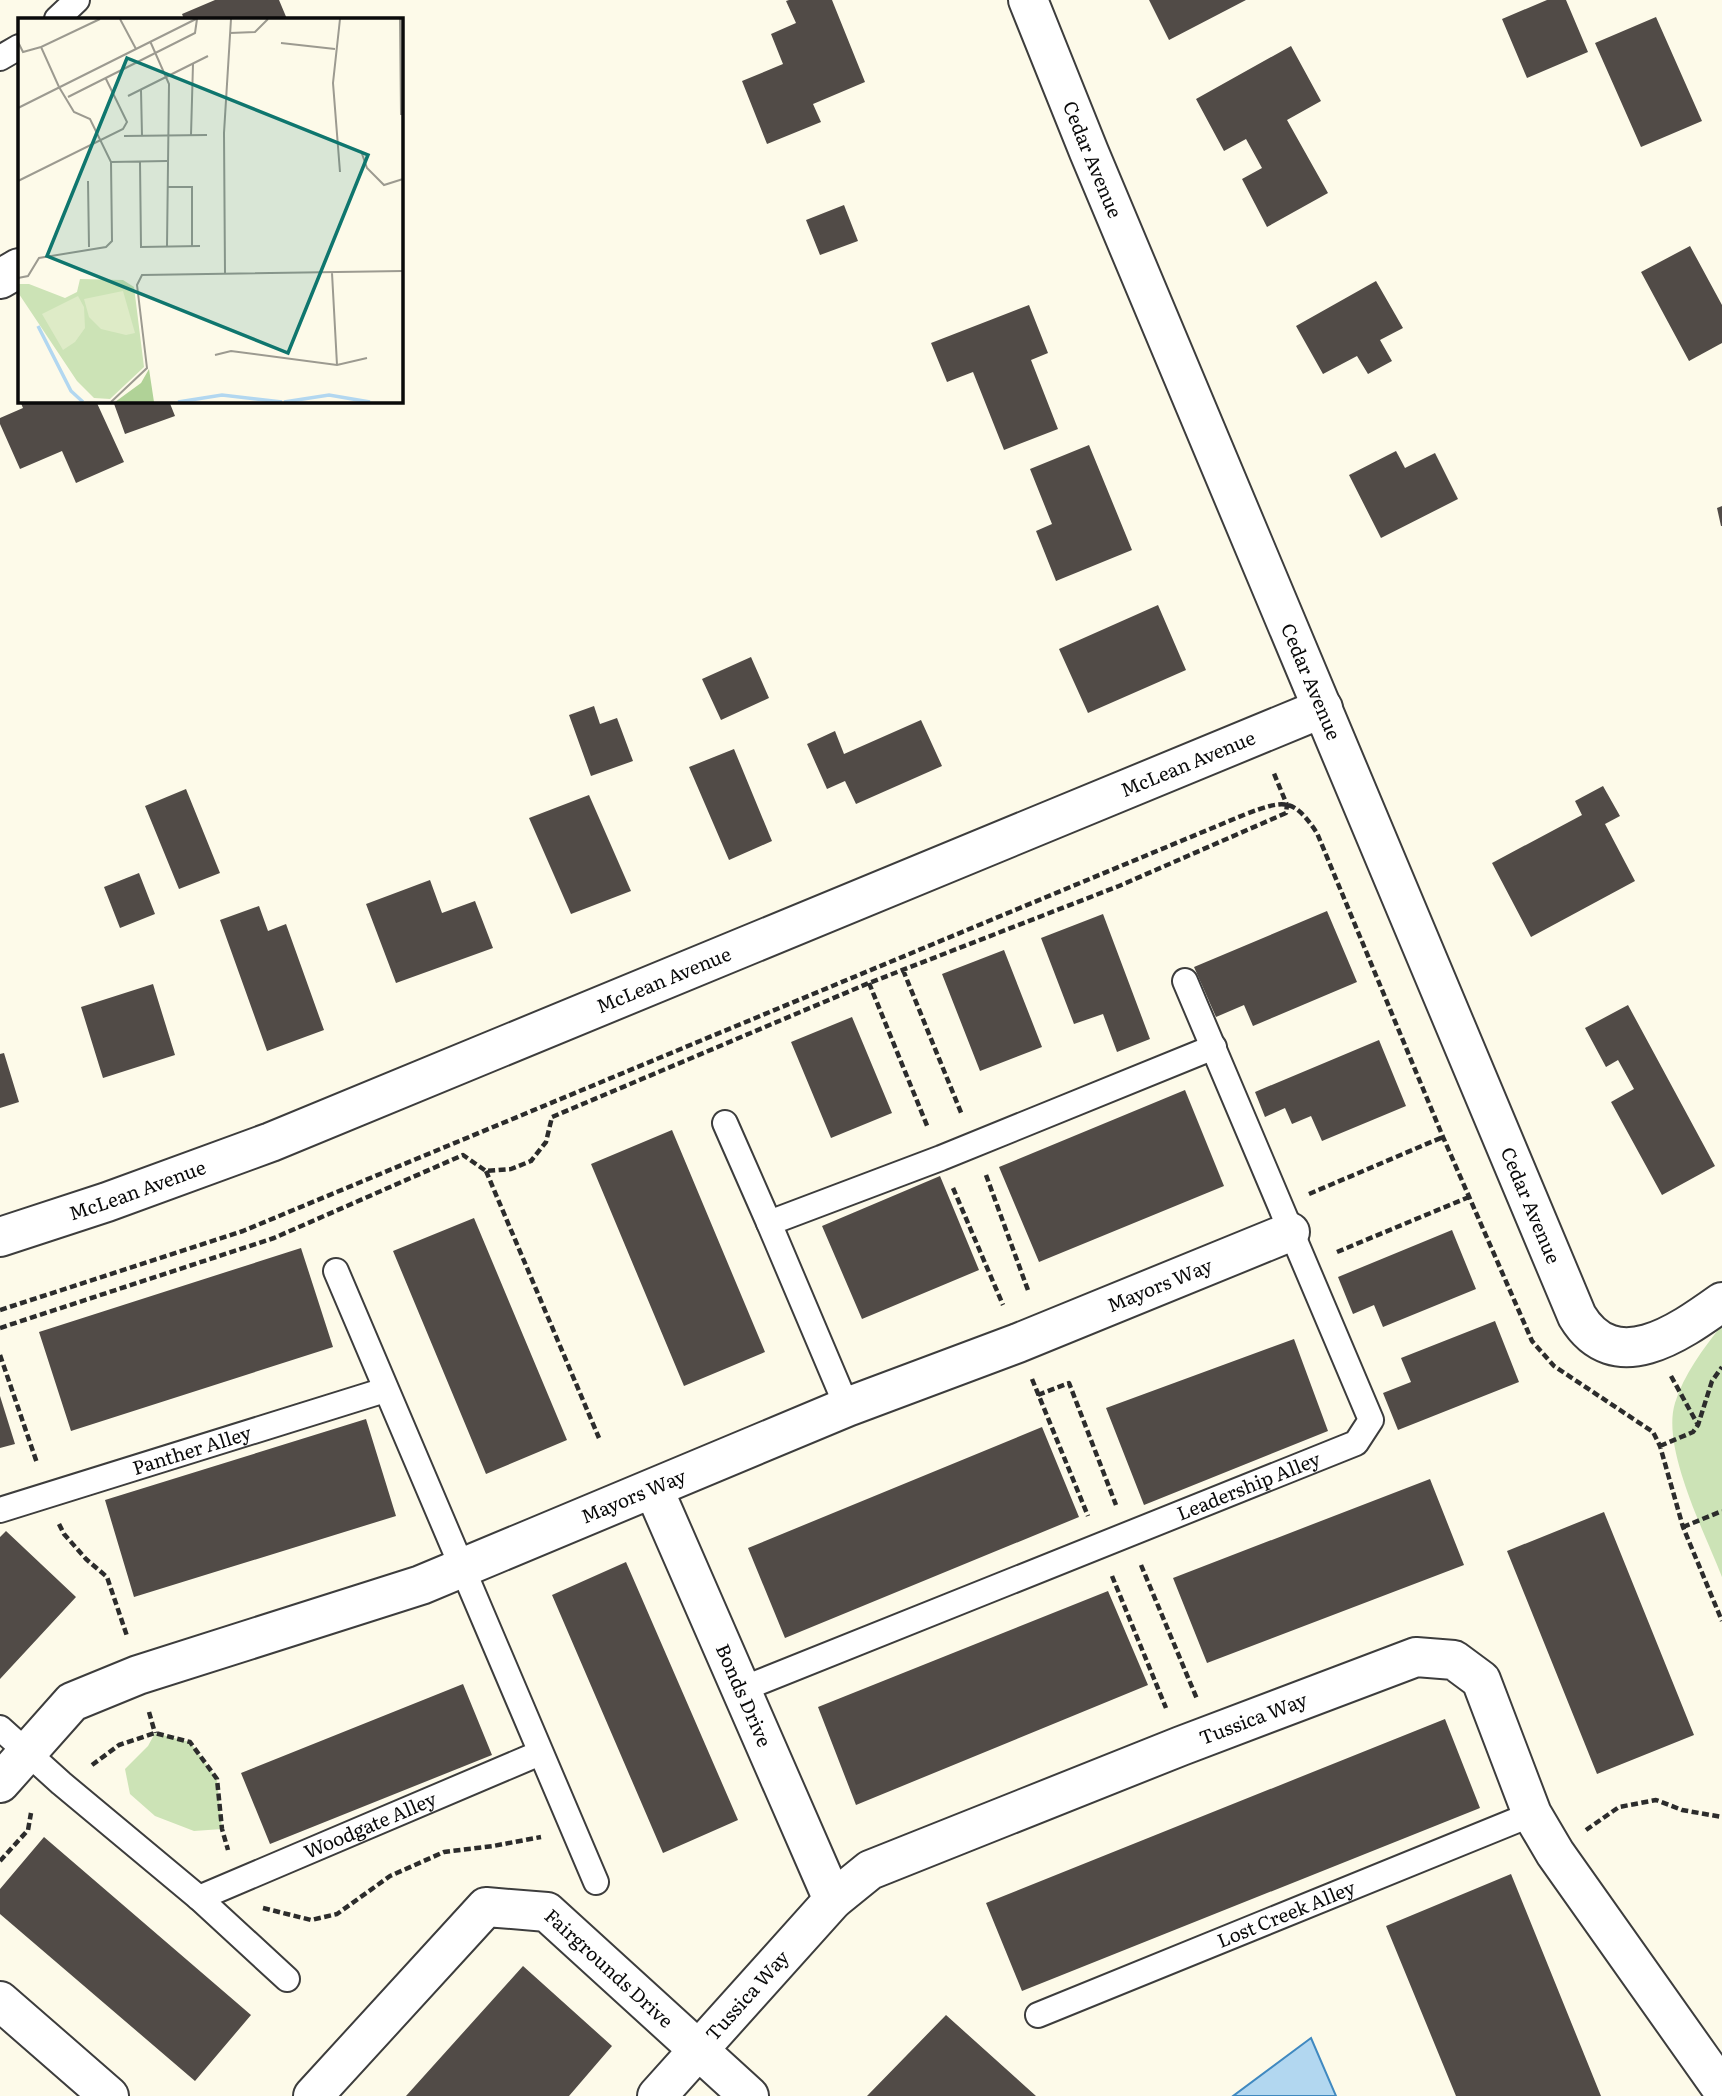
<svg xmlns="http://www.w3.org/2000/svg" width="1722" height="2096" font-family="Literata,serif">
<rect width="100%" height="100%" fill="#fdfae9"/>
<path fill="#cce3b6" d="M1722,1325v252c-17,-44 -61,-129 -47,-174 9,-29 28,-54 47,-78z
M155,1733l35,9 27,37 5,50 -28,2 -39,-15 -25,-22 -5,-25 23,-23z"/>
<path fill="#b2d7f0" stroke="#4089c0" stroke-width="2" d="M1311,2038l25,58h-103z"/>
<path fill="#514b47" d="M215,0h64l8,19h-103l-2,-5z
M789,0h43l33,82 -52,22 8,18 -54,22 -25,-63 41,-17 -12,-30 25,-11 -10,-22z
M1149,0h97l-77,40z
M1547,0h19l22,52 -61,26 -25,-59z
M1656,17l46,104 -61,26 -46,-104z
M1291,46l30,55 -34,19 41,73 -61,34 -25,-48 20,-11 -16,-29 -22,12 -28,-52z
M844,205l14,36 -38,14 -14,-35z
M1690,246l32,59v38l-33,18 -48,-89z
M1376,281l27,47 -23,12 12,21 -24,13 -11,-18 -34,18 -27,-48z
M1029,305l19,48 -17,7 27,69 -54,21 -31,-78 -26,10 -16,-39z
M20,401h76l28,61 -48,21 -14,-32 -42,18 -20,-45v-6l23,-10z
M113,401h56l6,15 -50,18z
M1089,445l43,105 -76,31 -20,-50 16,-7 -22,-55z
M1396,451l9,17 30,-15 23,46 -77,39 -32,-63z
M1722,506v20h-1l-4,-18z
M1158,605l28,65 -98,43 -29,-64z
M751,657l18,41 -48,22 -19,-41z
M594,706l6,18 17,-6 16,43 -42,15 -22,-61z
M921,720l21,46 -86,38 -11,-23 -18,8 -20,-45 28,-13 9,23z
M734,749l38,92 -43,19 -40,-93z
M1603,786l17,30 -15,8 30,57 -104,56 -39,-74 90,-48 -7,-14z
M186,789l34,84 -41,16 -34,-83z
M589,795l42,96 -60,23 -42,-96z
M139,873l16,41 -35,14 -16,-41z
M430,880l12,33 33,-12 18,47 -97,35 -30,-79z
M259,906l9,25 18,-7 38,106 -57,21 -47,-131z
M1327,911l30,71 -104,44 -9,-21 -28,12 -22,-50z
M1103,914l47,125 -33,13 -14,-38 -29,10 -33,-86z
M1004,950l38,97 -62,24 -38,-97z
M153,984l22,71 -72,23 -22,-71z
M1628,1005l87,161 -53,29 -51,-93 23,-13 -16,-29 -12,7 -21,-39z
M852,1017l40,96 -61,25 -40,-96z
M1379,1040l27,66 -84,35 -11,-25 -19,8 -7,-16 -20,9 -10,-25z
M4,1053l15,49 -19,6v-54z
M1185,1090l39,96 -185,76 -40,-95z
M672,1130l93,222 -81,34 -93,-222z
M940,1176l39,94 -117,49 -40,-93z
M474,1218l93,222 -81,34 -93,-223z
M1452,1230l24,59 -93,38 -9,-22 -21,9 -15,-37z
M301,1248l32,99 -262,84 -32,-99z
M1495,1321l24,61 -121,48 -15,-37 28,-11 -10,-24z
M1294,1339l34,92 -184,74 -38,-97z
M0,1396l15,48 -15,4z
M366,1419l30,97 -262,81 -29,-97z
M1042,1427l37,90 -294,121 -37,-90z
M1430,1479l34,86 -257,98 -34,-85z
M1604,1512l90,223 -97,39 -90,-223z
M6,1531l70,66 -76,82v-142z
M626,1562l112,258 -75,33 -111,-258z
M1108,1591l40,94 -292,120 -38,-98z
M463,1684l29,71 -222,89 -29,-71z
M1445,1719l35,89 -458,183 -36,-88z
M44,1837l207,178 -56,66 -195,-167v-25z
M1511,1874l90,222h-145l-70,-170z
M523,1966l89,80 -43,50h-163z
M946,2015l90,81h-169z"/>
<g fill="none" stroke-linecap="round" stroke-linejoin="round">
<g stroke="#3d3d3d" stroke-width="28">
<g id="lane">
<path d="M57,19l20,-19"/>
<path d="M0,58l19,-11"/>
<path d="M725,1123l44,100"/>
<path d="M336,1271l260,611"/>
<path d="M847,1407l-78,-184 172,-65 273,-111"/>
<path id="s1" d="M0,1510l385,-120"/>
<path id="s2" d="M740,1690l616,-247 15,-23 -186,-439"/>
<path d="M0,1728l61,55 138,115 88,81"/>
<path id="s3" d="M199,1898l341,-145"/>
<path id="s4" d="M1038,2015l494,-201"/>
</g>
</g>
<g stroke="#3d3d3d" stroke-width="42">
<g id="street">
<path id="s5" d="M1028,0l61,152 488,1164c38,63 103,16 145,-14"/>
<path d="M0,279l19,-11"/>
<path id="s6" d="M0,1237l107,-35 164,-60 1052,-434"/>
<path id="s7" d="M654,1490l179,410"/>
<path id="s8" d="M0,1783l72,-81 66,-27 283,-90 426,-178 171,-64 272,-111"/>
<path d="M0,2001l109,95"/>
<path id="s9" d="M313,2096l173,-189 61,5 202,184"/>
<path id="s10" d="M657,2096l176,-196 37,-30 311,-124 235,-89 38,3 27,20 51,134 23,39 167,236"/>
</g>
</g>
<path stroke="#2c2c2c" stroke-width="4.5" stroke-dasharray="7 3.5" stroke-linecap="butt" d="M903,970l59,145
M869,983l59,145
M486,1171l113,267
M986,1175l43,118
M953,1188l50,117
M1309,1194l134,-57
M1337,1252l132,-55
M0,1310l243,-79 1003,-417c38,-14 47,-17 71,19l126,304 89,204 22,25 99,66 7,14 23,81 39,94
M0,1328l274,-90 189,-83 23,16 25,-2 20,-8 15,-19 6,-25 317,-134 250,-97 167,-73 1,-8 -14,-34
M0,1355l37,108
M1671,1376l27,49
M1032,1379l56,137
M1038,1395l31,-12 47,122
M1660,1446l33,-14 5,-7 14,-44 10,-14
M59,1524l5,10 22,25 21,18 20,59
M1683,1527l39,-16
M1141,1565l56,134
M1112,1576l54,132
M149,1712l6,21
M92,1765l27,-20 36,-12 35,9 27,37 5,50 6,21
M1586,1830l33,-23 37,-7 26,10 40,7
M0,1861l28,-31 3,-17
M263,1908l48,12 26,-6 53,-38 54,-24 49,-6 48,-9"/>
<use href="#lane" stroke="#fff" stroke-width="24"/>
<use href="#street" stroke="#fff" stroke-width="38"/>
</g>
<g text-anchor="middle" stroke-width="7" stroke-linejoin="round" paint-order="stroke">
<g font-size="19" fill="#0a0a0a" stroke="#fff">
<text dy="7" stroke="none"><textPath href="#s5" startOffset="172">Cedar Avenue</textPath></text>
<text dy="7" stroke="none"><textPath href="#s5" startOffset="738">Cedar Avenue</textPath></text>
<text dy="7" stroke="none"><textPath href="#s6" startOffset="1279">McLean Avenue</textPath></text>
<text dy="7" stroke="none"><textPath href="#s6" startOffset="712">McLean Avenue</textPath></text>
<text dy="7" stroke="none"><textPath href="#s6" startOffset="145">McLean Avenue</textPath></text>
<text dy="7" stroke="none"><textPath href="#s5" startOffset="1306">Cedar Avenue</textPath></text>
<text dy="7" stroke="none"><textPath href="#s8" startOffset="1274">Mayors Way</textPath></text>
<text dy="7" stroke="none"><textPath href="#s1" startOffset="201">Panther Alley</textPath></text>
<text dy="7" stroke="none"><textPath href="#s2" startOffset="548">Leadership Alley</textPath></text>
<text dy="7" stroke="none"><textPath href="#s8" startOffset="707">Mayors Way</textPath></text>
<text dy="7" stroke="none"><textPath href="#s7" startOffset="224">Bonds Drive</textPath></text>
<text dy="7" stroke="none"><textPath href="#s10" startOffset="723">Tussica Way</textPath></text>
<text dy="7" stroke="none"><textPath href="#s3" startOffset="186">Woodgate Alley</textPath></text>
<text dy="7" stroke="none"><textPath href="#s4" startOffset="268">Lost Creek Alley</textPath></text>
<text dy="7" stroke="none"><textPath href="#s9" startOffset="401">Fairgrounds Drive</textPath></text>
<text dy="7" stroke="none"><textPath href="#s10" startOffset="135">Tussica Way</textPath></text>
</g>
</g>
<g transform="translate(18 18)">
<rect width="385" height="385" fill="#fdfae9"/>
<path d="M62,261l43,1 11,7 10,80 -34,32 -16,-1 -17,-17 -58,-87 -1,-10h11l36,14 12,-6z" fill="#cce3b6"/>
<path d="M131,351l5,33h-39l26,-19z" fill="#b0d297"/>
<path d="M105,273l12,42 -9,2 -25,-6 -12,-12 -5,-18zM60,278l6,11 1,21 -10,14 -12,8 -21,-36z" fill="#deebc7"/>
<path fill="none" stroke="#b2d7f0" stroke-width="3.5" d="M20,308l33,65 12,11M160,384l44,-7 60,7M266,384l45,-7 41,7"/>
<path fill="none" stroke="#9c9a90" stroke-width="2" d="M102,1l16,30M382,1l1,96M212,15l25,-1 13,-13M132,23l19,43 -2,162M0,24l5,10 18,-5M263,25l54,6M123,72l1,46M110,78l80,-40M50,79l127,-64 2,-14M0,90l178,-89M173,117l2,-71M106,118l83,-1M343,133l6,17 17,17 19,-6M93,144l56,-1M122,144l1,85 59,-1M322,154l-7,-89 7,-64M0,163l105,-52 4,-7 -21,-43M70,163l1,66M149,169h25v59M314,255l5,92M207,256l-1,-141 7,-114M0,260l10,-2 11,-18 67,-11 6,-6 -1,-79 -21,-43 -16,-7 -15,-25 -18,-40 59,-28M197,337l16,-4 106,14 30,-7M93,384l36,-34 -10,-83 5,-10 261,-4"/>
<path fill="#0f766e" fill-opacity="0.15" stroke="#0f766e" stroke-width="3.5" d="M109,40l241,97 -80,198 -241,-97z"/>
<rect width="385" height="385" fill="none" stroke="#0a0a0a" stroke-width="3.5"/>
</g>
</svg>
